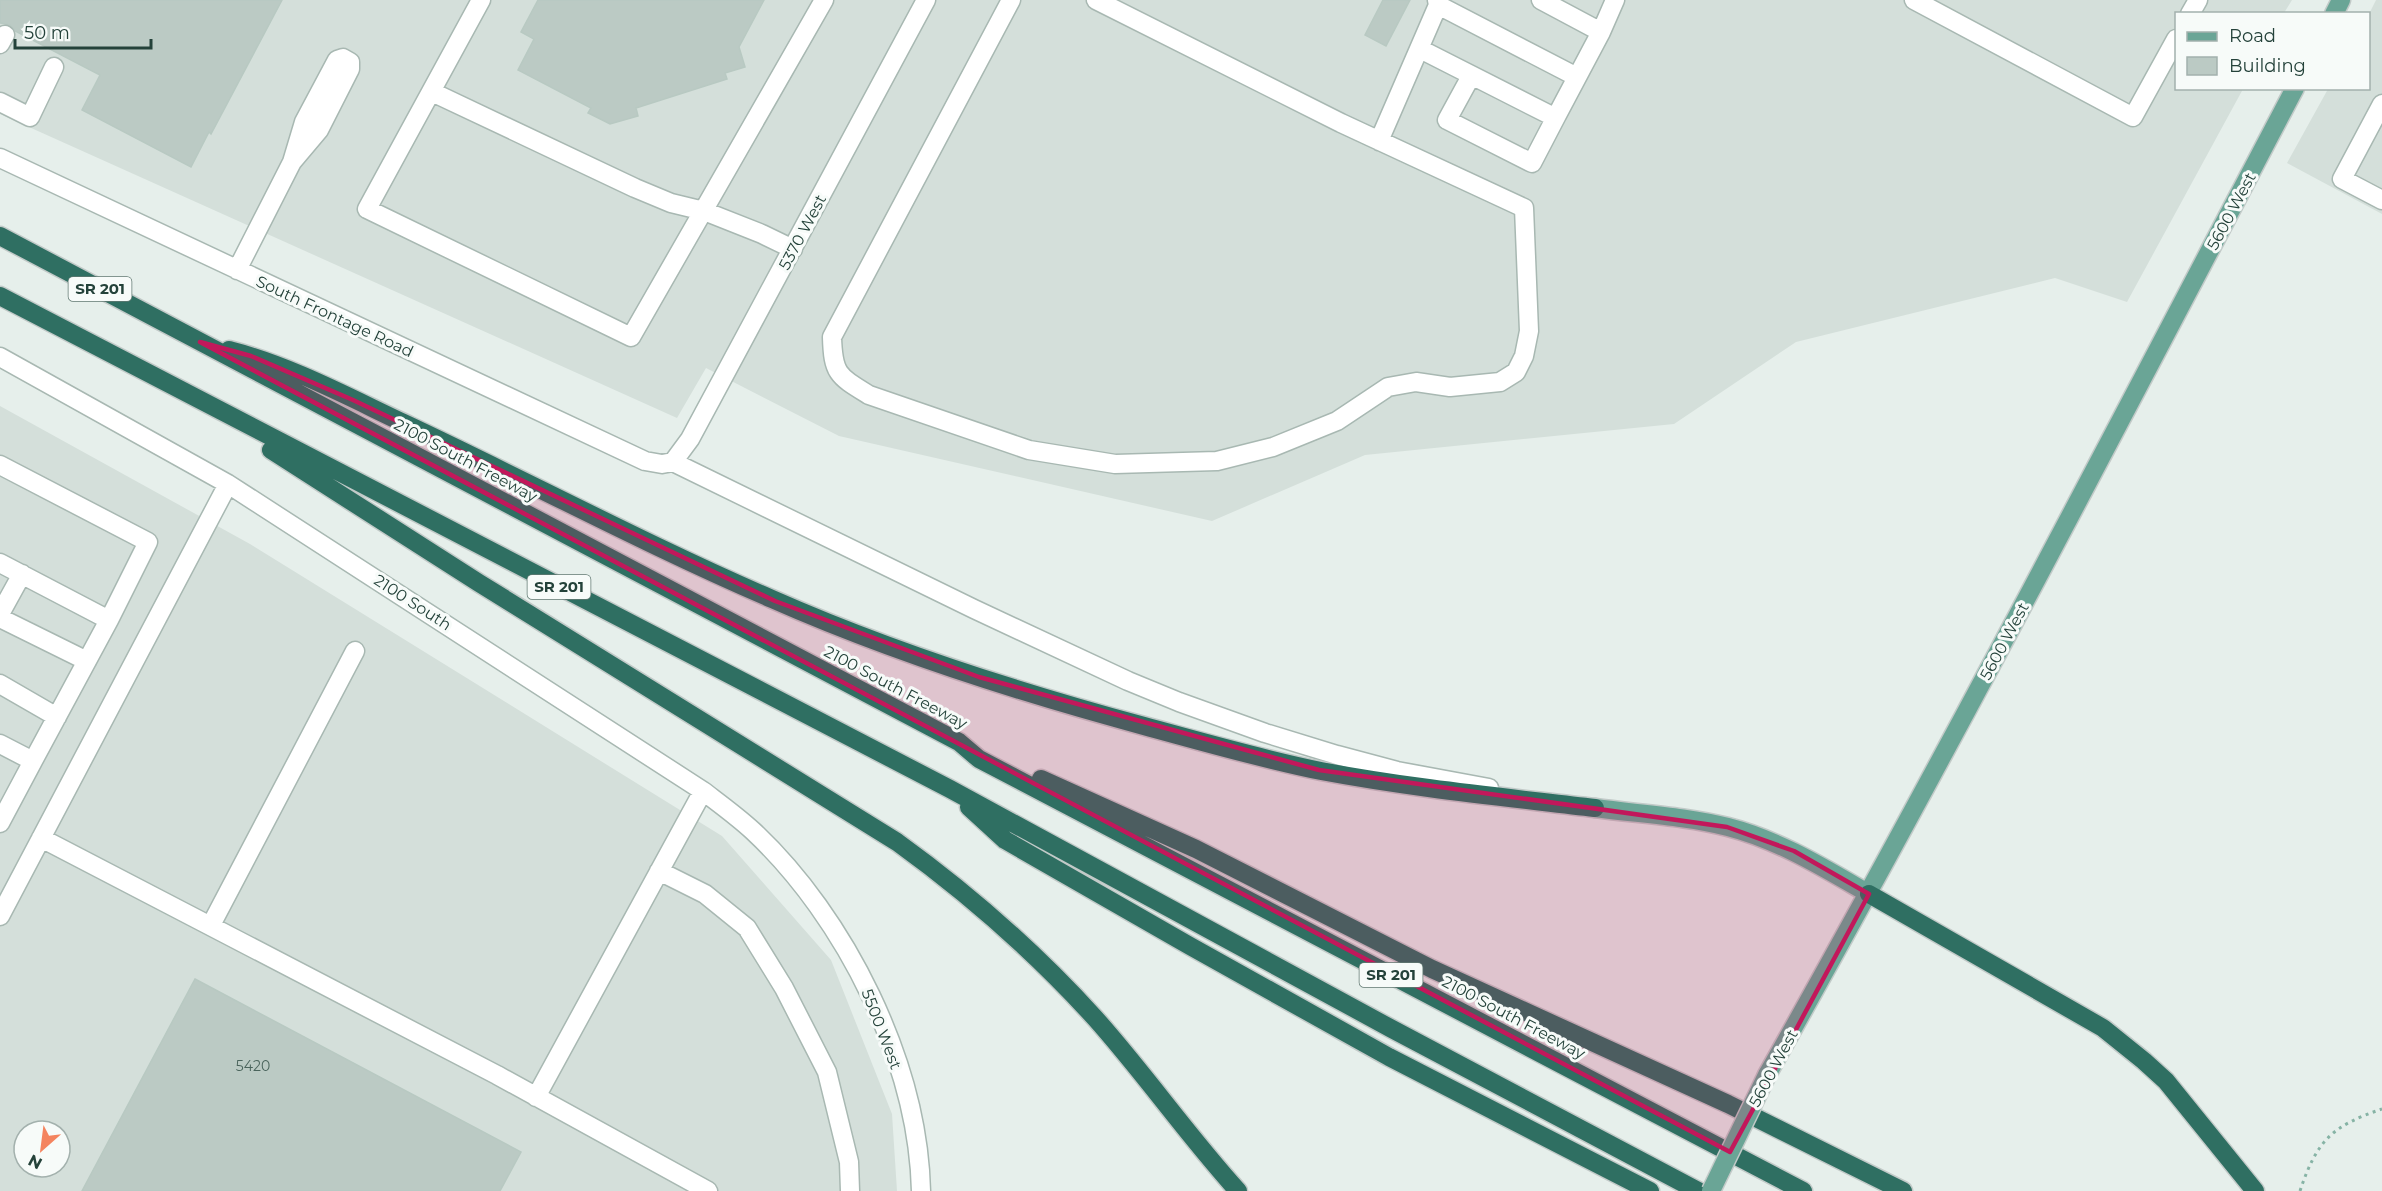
<svg xmlns="http://www.w3.org/2000/svg" width="2382" height="1191" font-family="Montserrat,sans-serif">
<rect width="100%" height="100%" fill="#e6efeb"/>
<path fill="#d4dfda" fill-rule="evenodd" d="M0,0h2292l-8,13 -108,1v74l67,1 -116,213 -72,-24 -259,64 -122,82 -309,31 -153,66 -373,-85 -133,-68 -29,50 -677,-304z
M2376,0h6v214l-95,-51 41,-74 40,-1 1,-74z
M0,406l250,138 472,292 109,124 61,154 5,77h-897zM24,1131h36v36h-36z"/>
<path fill="#bbcac4" stroke="#b8c9c2" stroke-width="1.5" d="M0,0h282l-71,134 -2,-2 -18,35 -109,-57 18,-35 -85,-44 -5,-6 -10,-2z
M538,0h226l-25,47 6,20 -20,6 2,6 -91,29 2,8 -28,8 -22,-11 3,-5 -73,-38 16,-31 -13,-7z
M1383,0h27l-24,46 -21,-11z
M195,979l326,173 -21,39h-418z"/>
<g fill="none" stroke-linecap="round" stroke-linejoin="round">
<g stroke="#a8b8b2" stroke-width="21">
<path id="minor" d="M481,0l-114,209 264,128 193,-337
M1011,0l-179,337c1,37 6,39 37,58l160,55 86,14 102,-3 56,-14 64,-26 51,-34 28,-5 34,5 50,-5 16,-10 8,-16 5,-25 -5,-123 -183,-85 -245,-123
M1541,0l60,32
M1914,0l219,117 43,-78
M1438,5l139,72
M2190,14l8,-14
M0,44l5,-9
M1420,49l132,67 5,-1 44,-83 14,-32
M1471,76l-24,44 85,43 25,-48
M432,92l203,96 36,15 33,8 58,23 31,15
M0,102l30,15 24,-50
M2382,104l-40,75 40,21
M1379,141l59,-136 -1,-5
M0,158l645,303 17,3 11,-2
M237,270l55,-108 12,-40 33,-62 6,-2 7,4v7l-31,61 -27,32
M0,357l228,127 475,307c17,13 35,26 50,40 93,87 165,232 168,360
M673,462l301,147 154,72 51,21 86,31 72,22 60,16 92,17
M673,462l17,-23 236,-439
M0,465l148,77 -39,78
M0,563l109,57 -76,141
M0,614l22,-40
M0,618l87,43
M0,684l57,33
M0,744l33,17 -33,62
M41,838l456,237 211,116
M659,871l46,23 42,34 37,60 43,84 22,90 1,29
M0,916l228,-432
M211,925l144,-274
M536,1097l167,-306"/>
</g>
<g stroke="#c2cac8" stroke-width="21">
<path id="major" d="M2334,14l7,-14
M1595,808c44,6 90,8 133,19 51,13 96,41 141,67
M1767,1075c183,-325 354,-656 528,-987"/>
</g>
<g stroke="#c2cac8" stroke-width="21">
<path id="highway" d="M0,236l959,506 20,17 824,432
M0,296l950,493 442,240 306,162
M229,350c63,16 123,49 181,76 121,57 239,120 362,173 120,53 246,93 372,127 59,16 117,33 177,45 90,17 182,26 274,37
M271,450l208,133 418,259c72,52 138,110 198,176 50,56 93,118 143,173
M1041,779l155,70 236,120 296,135 175,87
M969,807l36,33 185,106 199,111 261,134
M1869,894l234,134 41,33 22,20 89,110"/>
</g>
<path stroke="#86b3a5" stroke-width="3" stroke-dasharray="3 4.5" stroke-linecap="butt" d="M2300,1191c17,-51 32,-65 82,-82"/>
<use href="#minor" stroke="#fff" stroke-width="18"/>
<use href="#major" stroke="#6aa596" stroke-width="18"/>
<use href="#highway" stroke="#2f6f62" stroke-width="18"/>
<g stroke="#c2cac8" stroke-width="21" stroke-linecap="butt">
<path id="major-bridge" d="M1711,1191l56,-116"/>
</g>
<use href="#major-bridge" stroke="#6aa596" stroke-width="18"/>
</g>
<path fill="#c2185b" fill-opacity="0.2" stroke="#c2185b" stroke-width="4.5" stroke-linejoin="round" d="M200,342l51,14 102,44 422,201 204,76 340,93 408,57 67,24 75,43 -139,258z"/>
<g text-anchor="middle" stroke-width="6" stroke-linejoin="round" paint-order="stroke">
<g font-size="14" fill="#4a645c">
<text x="253" y="1071">5420</text>
</g>
<g fill="#f7fbf9" stroke="#637a73" stroke-width="1.5">
<rect x="68.5" y="277" width="63" height="24" rx="4.5"/>
<rect x="527.5" y="575" width="63" height="24" rx="4.5"/>
<rect x="1359.5" y="963" width="63" height="24" rx="4.5"/>
</g>
<g font-size="15" font-weight="bold" fill="#24423a">
<text x="100" y="294">SR 201</text>
<text x="559" y="592">SR 201</text>
<text x="1391" y="980">SR 201</text>
</g>
<g font-size="16" fill="#24423a" stroke="#f7fbf9">
<text transform="translate(2231 211) rotate(-62)" y="6">5600 West</text>
<text transform="translate(802 232) rotate(-62)" y="6">5370 West</text>
<text transform="translate(335 316) rotate(25)" y="6">South Frontage Road</text>
<text transform="translate(466 460) rotate(28)" y="6">2100 South Freeway</text>
<text transform="translate(413 602) rotate(33)" y="6">2100 South</text>
<text transform="translate(2004 641) rotate(-62)" y="6">5600 West</text>
<text transform="translate(896 687) rotate(28)" y="6">2100 South Freeway</text>
<text transform="translate(1514 1017) rotate(28)" y="6">2100 South Freeway</text>
<text transform="translate(882 1029) rotate(69)" y="6">5500 West</text>
<text transform="translate(1773 1068) rotate(-62)" y="6">5600 West</text>
</g>
</g>
<rect x="2175" y="12" width="195" height="78" fill="#f7fbf9" stroke="#a3b1ad" stroke-width="1.5"/>
<rect x="2187" y="32" width="30" height="9" fill="#6aa596" stroke="#a3b1ad" stroke-width="1.5"/>
<text x="2229" y="42" font-size="18" fill="#24423a">Road</text>
<rect x="2187" y="57" width="30" height="18" fill="#bbcac4" stroke="#a3b1ad" stroke-width="1.5"/>
<text x="2229" y="72" font-size="18" fill="#24423a">Building</text>
<g transform="translate(42 1149) rotate(208)"><circle r="28" fill="#f7fbf9" stroke="#a3b1ad" stroke-width="1.5"/>
<path d="M0-4.5L10 22L0 15L-10 22Z" fill="#f4845f"/>
<text y="-9" font-size="16" font-weight="bold" text-anchor="middle" fill="#24423a">N</text>
</g>
<path d="M15 39v9h136v-9" fill="none" stroke="#24423a" stroke-width="3"/>
<text x="24" y="39" font-size="18" fill="#24423a" stroke="#f7fbf9" stroke-width="4.5" paint-order="stroke">50 m</text>
</svg>
